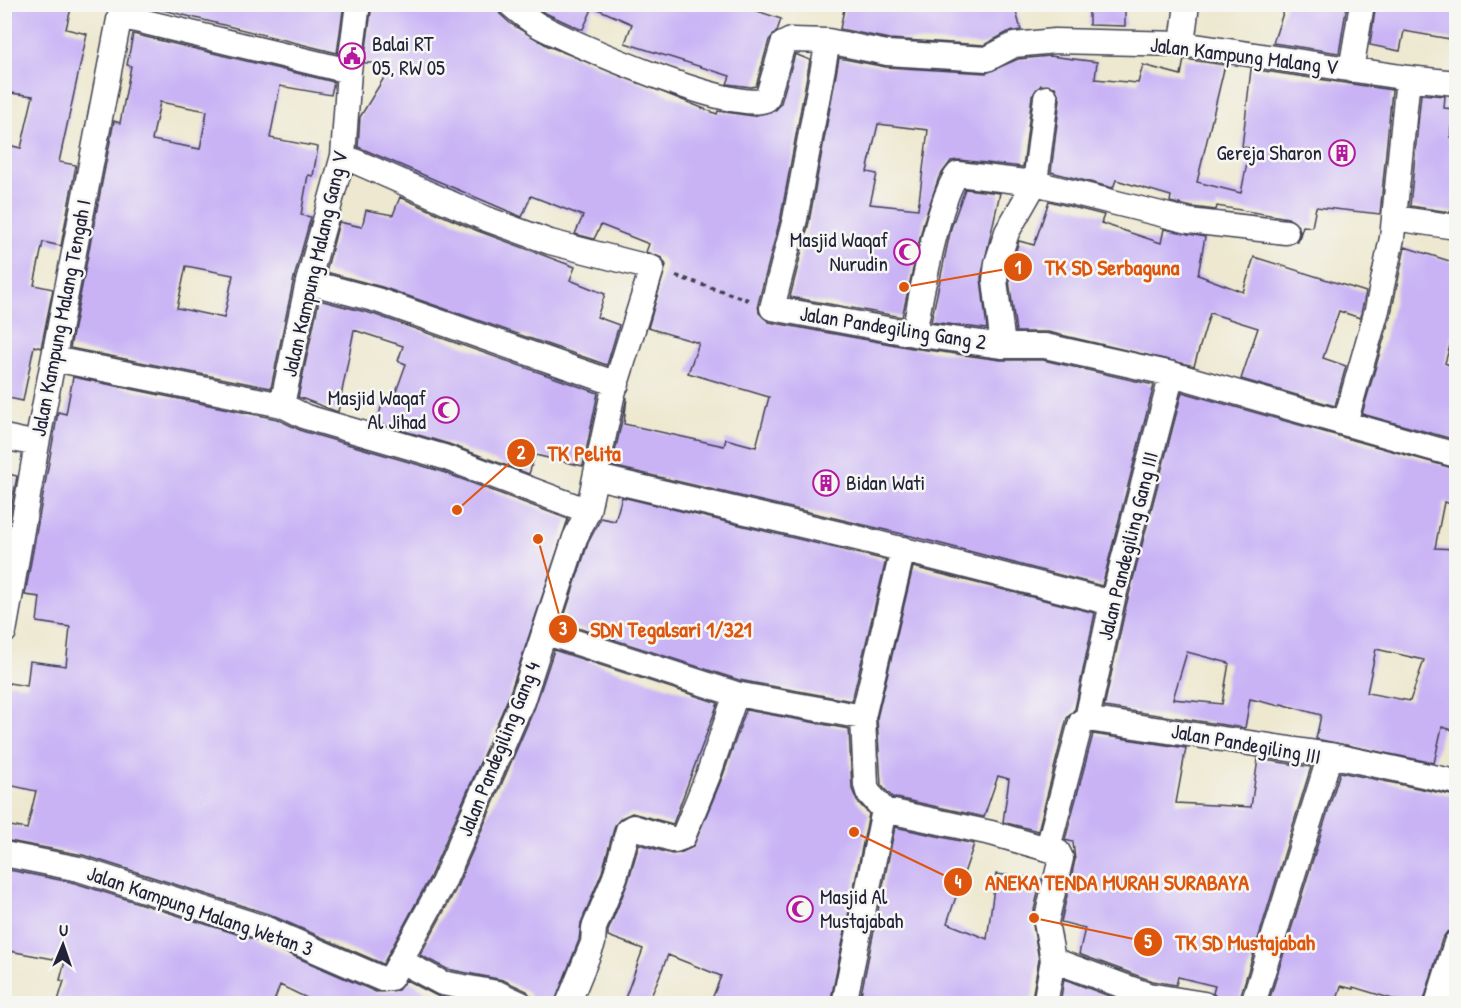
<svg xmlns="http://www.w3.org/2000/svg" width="1461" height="1008" font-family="'Patrick Hand',sans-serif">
<rect width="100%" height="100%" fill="#f6f6f2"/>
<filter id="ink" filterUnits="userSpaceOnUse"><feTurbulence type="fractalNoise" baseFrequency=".0167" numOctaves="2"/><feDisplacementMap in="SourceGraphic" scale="12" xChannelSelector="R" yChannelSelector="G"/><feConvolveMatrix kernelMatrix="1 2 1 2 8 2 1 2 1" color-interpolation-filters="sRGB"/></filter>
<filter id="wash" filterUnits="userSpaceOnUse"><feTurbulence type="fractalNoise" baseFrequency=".008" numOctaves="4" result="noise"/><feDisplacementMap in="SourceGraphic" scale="24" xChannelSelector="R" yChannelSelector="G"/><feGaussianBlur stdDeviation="1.35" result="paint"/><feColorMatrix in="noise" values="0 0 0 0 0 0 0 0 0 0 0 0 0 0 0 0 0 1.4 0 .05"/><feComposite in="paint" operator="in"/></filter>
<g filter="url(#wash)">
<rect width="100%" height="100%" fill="#ede8cf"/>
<g id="blocks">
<path fill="#c9b3f5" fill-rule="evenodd" d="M4,4l26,3 1,-3h41l-6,25 21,5 -28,128 17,3 -15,81 -18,-4 -9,43 19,4 -12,59 -7,-2 -11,55 -19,-4v-253l17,4 12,-52 -29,-4z
M139,4h205l-7,49z
M372,4h18l17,6 5,-6h84l4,10 11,10 37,22 169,68 1,-3 35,5 23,-6 5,-7 14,-49 15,6 -29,156 -23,88 1,9 10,9 143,26 89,12h42l111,25 -52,201 -195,-51 -295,-69 15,-69 -3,27 100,22 2,-7 30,8 13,-50 -81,-24 11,-30 -51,-15 18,-63 -4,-7 -16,-6 3,-8 -48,-19 -7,14 -19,-5 8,-18 -52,-20 -9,21 -164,-70 2,-30 33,-54h-29z
M539,4h197l45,15 -4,12 -8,9 -13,46 -5,1 -24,-3 3,-8 -105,-33 7,-19 -39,-17 -10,22h-3l-37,-17 -6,-4z
M845,4h169l7,26 -13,2 -24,13 -95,-6 -49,-10z
M1089,4h36v22l-36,-1z
M1286,4h61l-8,49 -66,-10z
M1376,4h80v36l-52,-9 -4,20 -30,-6z
M133,34l201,48 -3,13 -51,-9 -10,52 48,9 -5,29 -5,-1 -7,40 10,2 -17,61 -23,110 -201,-40 44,-227 6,2 11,-57 -4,-1zM160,102l47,9 -7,38 -48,-9zM186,266l47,9 -9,43 -47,-10z
M1050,56l47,6 -2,17 43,4 5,-18 38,10 3,-16 41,6 -28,117 44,11 9,-45 -8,-1 9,-78 141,21 -12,124 -64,-7 -4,20 -9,-1 -5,16h-2l4,-8 -1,-7 -11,-9 -71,-12 -1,4 -24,-3 -22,-5 1,-6 -55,-16 -3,8 -62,-16 9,-73 -5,-12 -14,-2 -9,11 -9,71 -64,-7 -8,1 -12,16 -15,44 -22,96 -112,-20 19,-75 30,-164 47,9 100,6 32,-14zM878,124l50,6 -10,79 -48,-5 7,-30 -10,-2z
M1421,94l24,2 -1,12 10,1 -3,28h5v76l-46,-7z
M965,189l35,4 -19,85 6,51 -56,-7 20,-94z
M400,197l78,34 97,36 -5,13 35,14 -8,23 22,8 -12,40 -225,-78 -56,-15 13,-50 23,5 4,-17 27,5z
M1049,201l55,14 -3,8 60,20 3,-14 41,8 -7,38 45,17 11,-35 112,35 -6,26 -21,-7 -16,47 23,8 -11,40 -94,-27 17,-51 -48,-15 -16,53 -146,-34h-32l-7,-52 2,-14 8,-25 15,4z
M1405,247l51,16v62l-11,38 11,5v72l-94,-26 29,-100z
M319,300l54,14 225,79 -15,73 -48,-11 -6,19 -80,-30 -72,-21 6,-23 9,3 14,-39 -8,-3 5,-15 -49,-16 -16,82 -40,-15z
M73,377l204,42 25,12 138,40 128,48 -59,177 -79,181 -47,87 -115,-50 -185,-59 -79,-15v-15l23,4 9,-38 -32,-7v-98h4l1,-3 18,3 3,-25 36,5 4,-39 -33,-5 3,-25 -15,-2 33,-183 8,2z
M1182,392l274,77v36l-12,-3 -9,46 21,1v182l-14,-4 -8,36 -118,-24 5,-24 -40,-11 -1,2 -30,-7 -5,29 -141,-21 22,-101zM1376,649l48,11 -14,41 -43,-8zM1187,652l42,11 -7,41 -49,-5z
M4,473l13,3 -13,71z
M622,497l264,63 -34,141 -113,-21 -177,-57 26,-80 13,-25 14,3z
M913,567l182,46 -20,96 -8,9 -29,113 -35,-9 6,-43 -11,-3 -14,41 -92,-20 -11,-12 -4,-67z
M554,650l164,53 -45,121 -41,-11 -11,5 -6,7 -13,47 -21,51 -2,17 -25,64h-19l-8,-13 -24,-11 -56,-11 -27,-14 36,-66 79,-182z
M746,710l103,19 3,60 5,12 12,13 -39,190h-120l11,-28 -53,-21 -20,49h-25l20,-55 -35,-13v-5l20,-49 11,-38 33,10 8,-1 13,-6 29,-69z
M1093,734l93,14 -10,55 75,4 7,-48 53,8 -72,234 -23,-4 -3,-4 2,-7 -37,-9 -2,8 -24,-4 -73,-27 6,-26 -24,-6 14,-62 -2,-18 -8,-2z
M1340,772l116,24v133l-9,3 -5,7 -19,65h-14l-56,-17v2l-12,-3 -5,18h-68z
M895,827l79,17 -27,79 40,16 9,-65 45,5 -9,40 7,41 -8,44h-172z
M4,869l71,14 184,58 117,51 22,-2 8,-10 33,17 36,7h-156l-39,-19 -7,19h-216l7,-23 -4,-1 5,-19 -61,-11z
M1064,979l66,25h-70z"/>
</g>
</g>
<g filter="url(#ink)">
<use href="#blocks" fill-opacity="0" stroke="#404051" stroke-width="1.5"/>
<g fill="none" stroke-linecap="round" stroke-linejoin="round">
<g stroke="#404051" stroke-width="27">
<path id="street" d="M510,4c9,8 17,14 26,20 32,18 204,93 231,75l16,-55 8,-4 37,1 59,12 100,6 27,-14 41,-4 127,3 226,34 -16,160 -15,72 -32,113
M120,16l229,55
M828,41l-33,178 -23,89 142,26 89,12h42l127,28 284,81
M1182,44l5,-40
M1351,70l11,-66
M1408,78l48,5
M1394,218l62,9
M308,282l69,18 240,84
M914,334c5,-30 26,-142 44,-160l77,9 154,38 97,11
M1003,346l-8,-66 2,-17 10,-31 28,-49 11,-85
M54,359l228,46 24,12 138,40 144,54
M1172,374l-60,229 -25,116 243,36 126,27
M282,405l26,-123 35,-126 6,-85 9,-67
M4,437l33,7
M597,477l264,62 251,64
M4,632l33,-188 85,-440
M544,632l192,62 127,23
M884,810l107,23 67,19 3,6 -15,64 7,38 -8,44
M1048,848l33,-126 6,-4
M4,854l75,15 185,59 118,51 9,-1 52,-95 79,-182 53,-163 13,-27 24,-114 40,-129 -102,-26 -66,-24 -141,-62
M1053,960l95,35 56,9
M401,961l41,22 55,10 24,11
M568,1004l25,-61 1,-15 21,-51 13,-47 5,-3 42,13 8,-3 26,-64 27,-79
M844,1004l40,-194 -16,-18 -2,-7 -3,-68 40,-168
M1253,1004l77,-249
M1437,1004l19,-61"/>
</g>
<path stroke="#404051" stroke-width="4" stroke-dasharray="4.5 4.5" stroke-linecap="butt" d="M676,276l72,24"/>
<use href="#street" stroke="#fff" stroke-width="24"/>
</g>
</g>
<defs>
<g id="civic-ring" transform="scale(1.35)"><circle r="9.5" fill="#f6f6f2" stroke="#b5179e" stroke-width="1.5"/><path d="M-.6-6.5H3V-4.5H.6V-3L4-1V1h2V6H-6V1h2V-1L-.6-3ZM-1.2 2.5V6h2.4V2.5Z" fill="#b5179e"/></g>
<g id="building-ring" transform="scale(1.35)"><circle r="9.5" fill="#f6f6f2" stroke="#b5179e" stroke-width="1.5"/><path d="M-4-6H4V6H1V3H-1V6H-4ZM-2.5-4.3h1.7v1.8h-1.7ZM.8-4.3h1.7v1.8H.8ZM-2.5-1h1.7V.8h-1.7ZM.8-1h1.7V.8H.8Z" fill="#b5179e"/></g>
<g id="mosque-ring" transform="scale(1.35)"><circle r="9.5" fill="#f6f6f2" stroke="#b5179e" stroke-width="1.5"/><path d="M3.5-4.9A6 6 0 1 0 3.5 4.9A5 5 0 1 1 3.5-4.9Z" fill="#b5179e"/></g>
</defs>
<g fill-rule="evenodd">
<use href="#civic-ring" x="352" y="56"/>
<use href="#building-ring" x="1342" y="153"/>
<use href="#mosque-ring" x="907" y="252"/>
<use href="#mosque-ring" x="446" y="410"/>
<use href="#building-ring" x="826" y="483"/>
<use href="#mosque-ring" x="800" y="909"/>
</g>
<g text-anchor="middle" stroke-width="5" stroke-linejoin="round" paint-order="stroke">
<g font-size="21" fill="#22223b" stroke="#f6f6f2" text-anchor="start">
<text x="372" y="51">Balai RT<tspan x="372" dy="24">05, RW 05</tspan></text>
<text x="1322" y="160" text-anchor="end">Gereja Sharon</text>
<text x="888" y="247" text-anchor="end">Masjid Waqaf<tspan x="888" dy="24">Nurudin</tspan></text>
<text x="426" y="405" text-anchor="end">Masjid Waqaf<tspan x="426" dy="24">Al Jihad</tspan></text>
<text x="846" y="490">Bidan Wati</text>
<text x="820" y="904">Masjid Al<tspan x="820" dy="24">Mustajabah</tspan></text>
</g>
<g font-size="21" fill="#22223b" stroke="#f6f6f2">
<text transform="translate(1244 56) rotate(7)" y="7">Jalan Kampung Malang V</text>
<text transform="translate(315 264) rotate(-77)" y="7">Jalan Kampung Malang Gang V</text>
<text transform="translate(61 318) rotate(-79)" y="7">Jalan Kampung Malang Tengah I</text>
<text transform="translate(893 328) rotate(9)" y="7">Jalan Pandegiling Gang 2</text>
<text transform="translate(1128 546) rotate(-76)" y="7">Jalan Pandegiling Gang III</text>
<text transform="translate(1246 744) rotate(10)" y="7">Jalan Pandegiling III</text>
<text transform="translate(499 749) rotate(-68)" y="7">Jalan Pandegiling Gang 4</text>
<text transform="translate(200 911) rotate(19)" y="7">Jalan Kampung Malang Wetan 3</text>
</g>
</g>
<path fill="none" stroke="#de560e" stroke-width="2" d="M904 287L1018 267M457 510L521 453M538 539L563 629M854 832L958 882M1034 918L1148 942"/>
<g fill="#de560e" stroke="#f6f6f2" stroke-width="2">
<circle cx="904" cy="287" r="6"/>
<circle cx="457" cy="510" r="6"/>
<circle cx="538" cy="539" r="6"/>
<circle cx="854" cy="832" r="6"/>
<circle cx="1034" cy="918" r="6"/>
<circle cx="1018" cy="267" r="15"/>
<circle cx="521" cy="453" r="15"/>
<circle cx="563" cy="629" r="15"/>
<circle cx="958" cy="882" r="15"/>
<circle cx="1148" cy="942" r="15"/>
</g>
<g font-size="18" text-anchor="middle" font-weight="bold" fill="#fff">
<text x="1018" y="274">1</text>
<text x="521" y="459">2</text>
<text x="563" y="635">3</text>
<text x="958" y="888">4</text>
<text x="1148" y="948">5</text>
</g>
<g font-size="22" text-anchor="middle" font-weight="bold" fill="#de560e" stroke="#f6f6f2" stroke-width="5" stroke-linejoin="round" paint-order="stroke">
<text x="1112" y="275">TK SD Serbaguna</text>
<text x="584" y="461">TK Pelita</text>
<text x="671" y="637">SDN Tegalsari 1/321</text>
<text x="1117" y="890">ANEKA TENDA MURAH SURABAYA</text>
<text x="1245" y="950">TK SD Mustajabah</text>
</g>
<rect width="1461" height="1008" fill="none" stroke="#f6f6f2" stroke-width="24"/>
<g transform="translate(63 945) rotate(2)" stroke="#f6f6f2" stroke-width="4.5" paint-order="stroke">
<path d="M0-4.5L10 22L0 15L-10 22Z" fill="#22223b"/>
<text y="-9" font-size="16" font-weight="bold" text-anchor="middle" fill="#22223b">U</text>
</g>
</svg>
